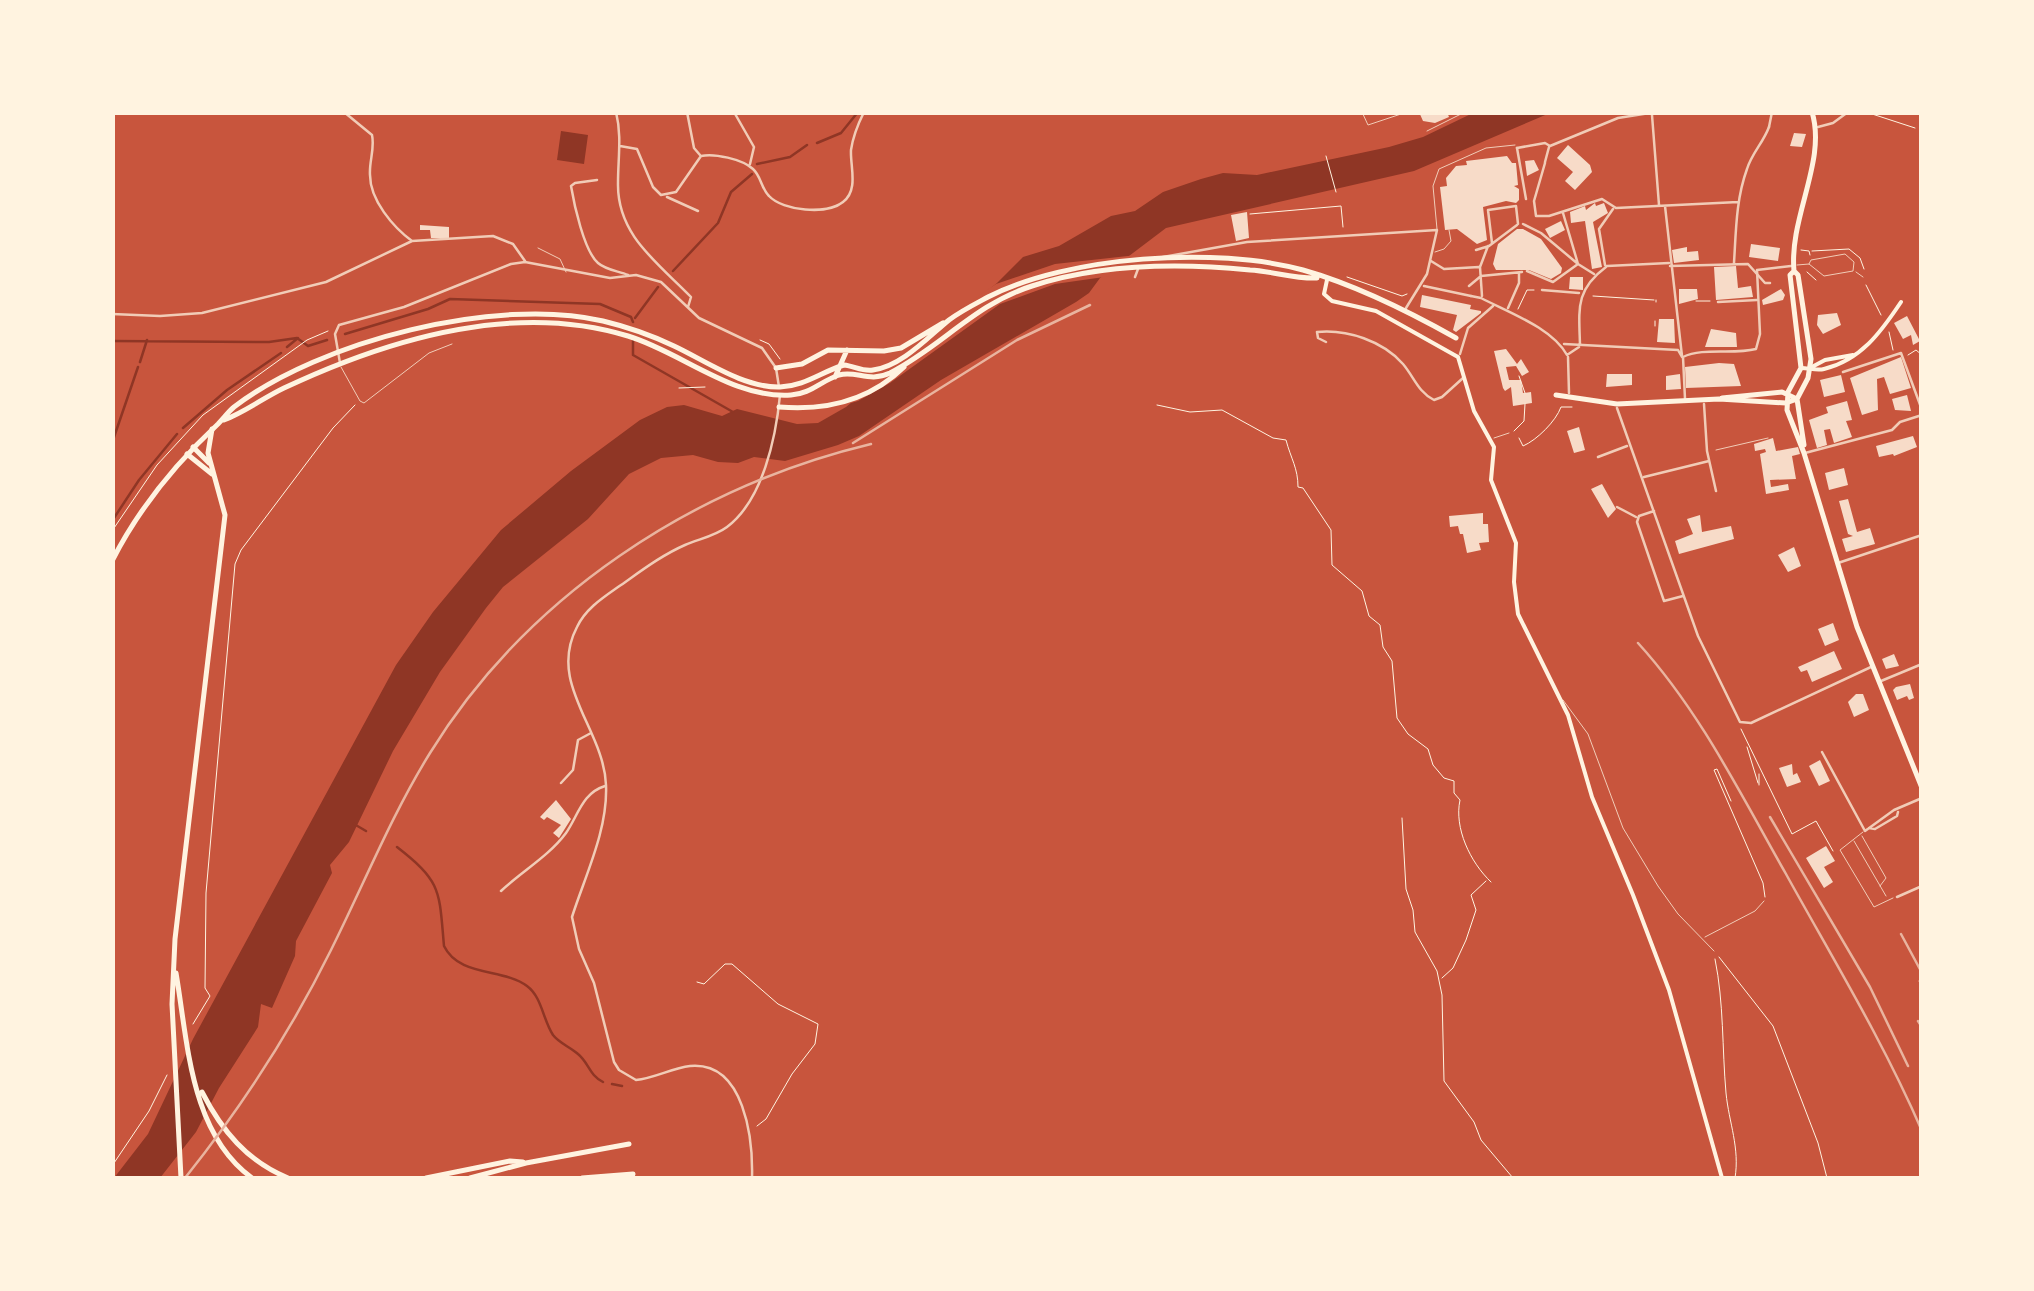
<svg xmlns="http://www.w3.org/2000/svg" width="2034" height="1291" font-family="'Open Sans',sans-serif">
<rect width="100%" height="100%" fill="#c8553d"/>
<path fill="#8f3625" d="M1473,113h77l-136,58 -248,57 -66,50 -11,15 -13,9 -135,78 -82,56 -21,9 -53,16 -31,-4 -16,6 -20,-1 -25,-7 -32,3 -32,16 -41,45 -85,68 -17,21 -46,64 -47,79 -44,91 -19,23 2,8 -36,68 -1,15 -23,52 -11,-4 -3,23 -39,61 -23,44 -36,46h-46l34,-44 45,-95 203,-374 37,-53 68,-82 70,-59 69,-51 27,-13 17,-2 38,11 15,-7 60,15 21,-1 28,-16 151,-124 26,-26 36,-11 52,-30 24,-5 28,-19 38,-13 22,-6 34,2 132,-28 34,-10z
M561,131l27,4 -4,29 -27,-4z"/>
<path fill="#c8553d" d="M1137,255l-26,21 -56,8 -55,20 -110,79 -32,18 -25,7 42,-25 -2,-5 74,-61 49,-33 59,-20z"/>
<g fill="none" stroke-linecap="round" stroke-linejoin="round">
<path stroke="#8f3625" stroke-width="2.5" d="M817,143l24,-10 17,-21
M757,164l33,-7 17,-12
M673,271l45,-48 13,-31 21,-18
M635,318l23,-31
M345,334l83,-25 22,-10 150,5 31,13 2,5
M112,341l157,1 28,-4 11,8 19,-6
M633,341v14l100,57
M287,347l11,-9
M140,362l7,-22
M183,428l44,-38 54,-37
M112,443l26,-76
M112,521l27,-41 38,-46
M354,824l12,7
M397,847c45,35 42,43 47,99 15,31 59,22 83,40 15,11 16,34 26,49 6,8 17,12 25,19 11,9 11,21 25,28
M612,1084l10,2"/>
</g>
<path fill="#f7dbc8" d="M1419,112h28l2,5 -14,6 -12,-2z
M1794,133l12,1 -4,13 -12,-1z
M1568,145l22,20 2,7 -17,18 -10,-9 8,-9 -16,-14z
M1507,156l5,7h4l2,22 -4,1 5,3v11l-3,3 -10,-2 -23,6 4,33 -10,4 -20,-15 -12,1 -5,-43 7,-1 -1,-8 10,-12 11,-1 -1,-4z
M1534,160l5,10 -12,6 -2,-15z
M1595,203l1,3 8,-3 4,10 -15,9 9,45 -10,2 -7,-48 -14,2 -1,-11 15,-6 1,4z
M1247,212l2,26 -13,3 -5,-26z
M1561,221l4,9 -15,8 -5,-9z
M420,225l29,2v11h-18l-1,-8h-10z
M1517,229h6l18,10 21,29 -1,5 -10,6 -22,-9h-33l-3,-6 5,-20z
M1751,244l29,4 -2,13 -29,-4z
M1687,247v5l11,-1 1,9 -25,3 -2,-13z
M1736,266l2,22 13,-2 2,11 -37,3 -2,-33z
M1570,277h13v13l-14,-1z
M1679,289h18l1,10 -19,5z
M1781,289l4,6 -2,5 -20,5 -1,-5z
M1422,295l49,10 -1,4 11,2v2l-25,19 -3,-2 4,-15 -37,-8z
M1837,313l4,12 -18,9 -6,-9 1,-10z
M1907,316l13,25 -7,4 -2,-10 -8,4 -9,-16z
M1659,319h15l1,24 -18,-1z
M1711,329l25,4 1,14h-32z
M1506,349l11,15 4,-5 8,13 -7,4 -6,-10 -10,1 3,13h12l2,13 8,-1 1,11 -19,3 -2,-19 -6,4 -2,-3 -9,-37z
M1901,357l10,31 -21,6 -6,-17 -7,2 1,31 -16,5 -12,-37z
M1719,363l15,1 7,22 -55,2 -1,-21z
M1607,374h25v11l-26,2z
M1680,374l1,15 -15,1v-14z
M1841,375l4,17 -21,5 -4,-17z
M1907,395l4,16 -16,-1 -3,-11z
M1847,401l5,19 -6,1 6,16 -18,6 -4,-14 -6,1 3,15 -10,3 -8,-28 19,-7 -2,-6z
M1579,427l6,23 -11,3 -7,-22z
M1913,436l4,11 -23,9 -1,-2 -14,3 -3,-11z
M1773,438l3,13 22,-4 2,7 -8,2 4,23 -26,1 1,7 17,-3 1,6 -23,4 -6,-40 6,-2 -1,-3 -10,2 -1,-7z
M1844,468l4,17 -19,5 -4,-17z
M1602,484l14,25 -8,9 -17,-29z
M1848,499l9,33 13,-4 5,16 -29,8 -4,-13 11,-3 -5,-2 -9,-33z
M1483,513v11h5l1,18 -10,1 2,7 -14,3 -4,-19h-3l-2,-8 -8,1 -1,-11z
M1700,515l2,17 29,-6 3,13 -55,15 -4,-13 18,-7 -6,-15z
M1794,547l7,19 -13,6 -10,-17z
M1833,623l6,17 -14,6 -7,-17z
M1834,651l8,18 -30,13 -5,-12 -6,2 -3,-5z
M1894,654l5,12 -13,3 -4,-10z
M1910,684l4,14 -5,2 -2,-4 -10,4 -4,-10 3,-3z
M1856,694h7l6,16 -15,7 -6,-15z
M1820,760l10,21 -11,5 -10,-20z
M1792,764l1,11 4,-2 4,9 -14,5 -8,-19z
M556,800l15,19 -12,19 -6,-5 8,-8 -14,-8 -3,3 -4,-3z
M1826,846l9,15 -11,6 9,15 -9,6 -18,-30z"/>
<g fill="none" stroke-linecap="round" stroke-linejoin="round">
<path stroke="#fff3e0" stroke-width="1" d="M1866,112l49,16
M1326,156l10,36
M1250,214l91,-8 2,21
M1801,250l8,1 1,4
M1812,251l37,-2 11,9 4,11
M1807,272l9,8
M1347,277l55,19 5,-2
M1866,285l15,30
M1593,296l61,4
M1696,301h14
M1656,302v-2
M1518,309l9,-19h7
M1655,326v-5
M1889,332l4,18
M760,340l9,4 11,15
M1908,355l8,-5 6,5
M1519,376l6,17
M679,388l26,-1
M1157,405l33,7 32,-2 51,28 13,2c5,19 12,28 12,47l5,1 28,42 1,35 30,26 7,25 11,9 3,22 9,14 5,57 11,16 20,15 5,16 11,13 10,3v12l6,7c-6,28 10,62 31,82
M1514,431l10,-10 1,-17
M1519,438l4,8c14,-6 33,-25 38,-39h11
M112,531l45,-66 46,-50 104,-75 21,-9
M1741,729l51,105 24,-13 17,30
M1747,747l11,36
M1759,774v11
M1731,801l-14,-32 -3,1 49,113 2,14
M1402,818l4,71 7,21 2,22 22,39 5,24 2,86 30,41 7,18 32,38
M1719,957l54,69 45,117 9,35
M1715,959c9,44 7,89 11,134 3,30 14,55 9,85
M1442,978l11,-10 13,-28 10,-30 -5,-15 15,-14
M697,982l7,2 21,-20h7l46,40 40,20 -3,20 -23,30 -26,45 -9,7
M193,1024l17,-28 -5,-8 1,-95 29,-329 6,-14 92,-122 22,-23
M112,1166l37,-55 18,-36"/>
<path stroke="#f1ccb7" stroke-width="1" d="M1362,112l6,13 39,-13
M1427,131l38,-19
M1437,229l-4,-43 6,-17 47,-21 29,-3
M538,248l22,11 6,13
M1435,252l9,-3 7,-8 -2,-11
M1797,265l12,-1 15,12 29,-5 1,-9 -9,-8 -34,6 -2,4
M1856,272l7,5
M341,367l19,34 4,2 65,-50 23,-9
M1494,438l15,-5
M1716,450l52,-12
M1563,700l25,34 35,94 35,58 20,28 36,37
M1863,832l-23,18 34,57 19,-9
M1862,836l24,42 -6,8
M1854,841l32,55
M1705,937l50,-26 9,-10
M1919,981l3,8"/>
<path stroke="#f1ccb7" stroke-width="2.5" d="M1652,115l7,90
M1517,148l9,51
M1545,163l-11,38 2,15h13l53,-17 14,9 122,-6
M1665,206l17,150
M1563,213l15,51 16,10
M1523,224l18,9 37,31 -25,18 -26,-11
M1492,243l-4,-33 28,-4 2,18
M1476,250l13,-4 28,-21
M1431,261l13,8 35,-2
M1734,263c2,-32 2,-64 13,-94 5,-16 16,-26 22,-42
M1605,265l-6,-36 14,-20
M1607,266l62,-3
M1670,266l78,-2 17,19h5
M1469,286l12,-10 41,-4
M1542,290l37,3
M1471,296l10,2c29,15 71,30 86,57l12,-8
M1482,296l-2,-29 8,-21
M1718,302l39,-2
M1508,308l11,-25v-9
M1564,344l114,6 4,7
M1580,345c-1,-36 -5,-55 26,-78
M1460,354l8,-26 25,-22
M1568,357l1,36"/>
<path stroke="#f1ccb7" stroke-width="2.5" d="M344,112l28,23c3,14 -3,26 -2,40 0,25 23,52 42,66
M616,112c6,24 2,46 2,71 -1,52 39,79 73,114l-3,10
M687,112l7,36 6,7
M734,112l20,35 -4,17
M1922,119v61
M1769,127l3,-15
M1818,127l15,-4 15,-11
M620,146l17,3 16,38 8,8 15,-3 25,-36c13,-3 41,3 52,13 8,7 8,19 16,27 14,15 58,19 74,6 16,-12 7,-36 8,-52 2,-14 7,-26 13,-38
M1517,148l28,-5 5,3 68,-28 38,-6
M1545,162l4,-15
M597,180l-22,3 -4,3c3,18 13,65 27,77 8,7 20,8 30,12
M667,197l31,14
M1163,257l84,-15 190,-12 -10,44 -21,34
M1135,277l3,-8
M1424,286l47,10
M112,314l48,2 42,-3 124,-31 86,-41 81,-5 20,8 12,17
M1326,342l-8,-4 -1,-6c30,-3 66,9 86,32 11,13 15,28 31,36l8,-3 21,-19
M340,363l-5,-29 4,-9 65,-18 107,-43 14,-2 85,16 26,-3 25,7 38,36 63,30 14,20 3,19
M1843,372l58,-19 21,57
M1685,399l-2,-42c20,-10 50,-2 73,-8l4,-15 -3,-64 34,-4
M1704,404l3,47 9,40
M1617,408l81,228 42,86 11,1 120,-56
M1805,453l87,-23 8,-8 22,-7
M1598,457l29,-11
M1644,477l65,-16
M1617,507l19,10
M1654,511l-15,5 -2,6 27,79 19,-5
M1838,563l84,-28
M1881,681l41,-17
M1822,752l43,79 29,-21 28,-12
M561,783l12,-13 5,-30 13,-7
M1869,828l6,1 22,-13 1,-4
M501,891c20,-19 48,-35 65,-58 12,-17 16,-40 39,-47
M1897,897l25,-11
M752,1178c1,-38 -7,-117 -62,-112 -18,2 -35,12 -54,14l-17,-10 -5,-8 -20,-79 -15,-34 -7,-32c13,-41 36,-87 34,-132 -2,-56 -59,-101 -29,-158 9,-19 27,-30 44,-42 20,-14 41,-30 64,-40 14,-6 30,-9 42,-18 36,-27 49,-90 53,-132"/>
<path stroke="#fff3e0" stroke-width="4" d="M1327,280l-3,14 8,7 44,10 82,46 16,54 20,36 -3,33 25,63 -2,39 4,32 50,101 24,82 41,98 36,95 53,188
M1801,368c8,0 16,3 23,1 37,-9 57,-37 77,-67
M1810,368l15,-8 28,-5"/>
<path stroke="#fff3e0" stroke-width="5" d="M1812,112c15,49 -23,105 -18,159l-4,4 11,93 -13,24 -1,18 17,43 53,174 65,161
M1794,271l4,4 13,84 -3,19 -11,21
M776,368l26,-4 26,-14 56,1 17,-3 42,-25
M835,377l12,-27
M1556,395l61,9 102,-5 67,4 11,-4
M1722,398l60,-6 15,7
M1797,399l7,46
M779,407c47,4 91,-7 125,-40
M224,420c21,-8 39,-22 60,-32 104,-49 230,-87 344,-52 53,16 105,63 163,59 19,-1 30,-14 48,-20 17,-5 30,8 51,-2 51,-26 85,-69 142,-87 68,-22 147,-23 218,-16 22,1 44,9 67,8
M112,561c27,-53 63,-97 106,-137 6,-6 10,-12 16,-17 86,-66 262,-111 369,-86 25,6 48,14 71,25 32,15 70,42 106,41 25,-1 41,-15 64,-22 10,1 19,7 29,5 29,-4 55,-33 76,-50 12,-9 26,-16 39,-23 80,-41 228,-51 315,-27 53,15 105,41 153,68"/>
<path stroke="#fff3e0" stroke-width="5" d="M193,447l16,16
M187,454l25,20
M176,973c12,70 14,160 76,205
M202,1092c20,39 45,69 86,86
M181,1178l-9,-174 3,-65 50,-424 -17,-62 4,-24
M426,1178l84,-17 13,1
M470,1178l56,-15 103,-19
M582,1178l51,-4"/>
<path stroke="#e9b49f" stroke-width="2.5" d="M853,443l164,-103 73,-35
M1638,643c62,68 103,152 148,231 47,85 97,167 136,257
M1770,817l100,170 38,79
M1901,934l21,39
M1918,1021l4,6
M185,1178c56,-70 106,-147 146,-228 33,-66 60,-134 99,-197 97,-157 262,-266 441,-309"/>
</g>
<rect width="2034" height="1291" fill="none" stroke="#fff3e0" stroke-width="230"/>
</svg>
